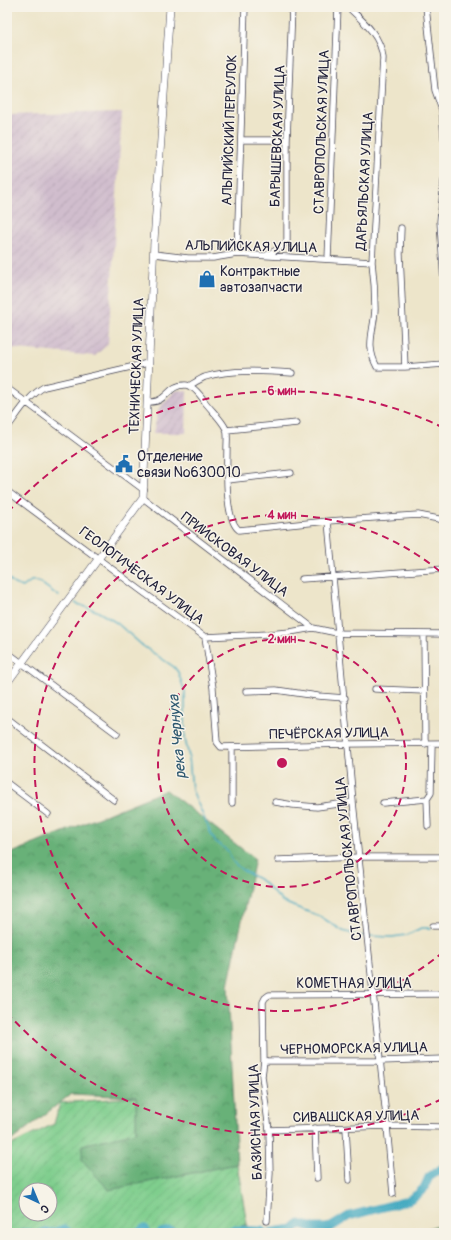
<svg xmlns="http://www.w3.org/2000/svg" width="451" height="1240" font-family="Pangolin,sans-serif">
<defs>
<pattern id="industrial-furrows" width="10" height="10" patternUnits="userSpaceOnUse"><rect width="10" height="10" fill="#d0bdcd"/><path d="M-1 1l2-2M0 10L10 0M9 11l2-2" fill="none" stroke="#b2a2b1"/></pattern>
<pattern id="forest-crowns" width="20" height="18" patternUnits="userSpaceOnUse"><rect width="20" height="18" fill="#67b178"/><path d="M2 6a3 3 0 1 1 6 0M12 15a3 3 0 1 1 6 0" fill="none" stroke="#549064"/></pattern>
<pattern id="garden-furrows" width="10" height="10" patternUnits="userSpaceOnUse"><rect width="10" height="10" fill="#7fce8d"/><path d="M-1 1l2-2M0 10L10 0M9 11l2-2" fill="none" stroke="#6db17b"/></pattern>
</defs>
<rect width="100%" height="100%" fill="#f7f3e8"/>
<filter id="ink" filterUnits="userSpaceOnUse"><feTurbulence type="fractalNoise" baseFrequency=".025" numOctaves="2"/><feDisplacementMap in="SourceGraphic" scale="8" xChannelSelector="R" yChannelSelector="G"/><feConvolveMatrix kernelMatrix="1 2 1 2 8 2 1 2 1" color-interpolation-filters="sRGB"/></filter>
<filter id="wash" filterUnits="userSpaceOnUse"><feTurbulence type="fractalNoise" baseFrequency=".012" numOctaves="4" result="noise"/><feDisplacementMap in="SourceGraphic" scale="16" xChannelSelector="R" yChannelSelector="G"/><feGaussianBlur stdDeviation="0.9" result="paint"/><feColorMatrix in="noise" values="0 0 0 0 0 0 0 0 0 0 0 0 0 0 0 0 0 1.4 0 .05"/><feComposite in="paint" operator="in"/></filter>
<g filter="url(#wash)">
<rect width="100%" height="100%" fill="#ede5ca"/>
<path fill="url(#industrial-furrows)" d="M122,112l-14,232 -13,12 -88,-8v-233z
M180,390l7,1 -1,42h-33l6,-25 16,-17z"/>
<path fill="url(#forest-crowns)" stroke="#446a5a" d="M166,790l89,69 -27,127 9,178 -128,26 -39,-42 66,-16v-35l-65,-3 -64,50v-289z
M444,1223v10h-30z
M247,1224l5,9h-33z"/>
<path fill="url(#garden-furrows)" stroke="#507864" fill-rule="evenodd" d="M136,1097v35l-54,13v15l27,30 128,-26 10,60 -28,9h-212v-86l47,-23 6,-21zM26,1190h24v24h-24z"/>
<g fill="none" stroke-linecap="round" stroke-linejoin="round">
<path stroke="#40a8c0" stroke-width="1.5" d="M7,578l7,6 9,3c3,-2 5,-4 8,-6 8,-3 21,12 28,15
M75,603l22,8 20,12 26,23 31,21 4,5 7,20v47l4,18 3,33 20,46 4,6 12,9 5,11 9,8 20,11 21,21 38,15 22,14 10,3 11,2
M368,936l24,1 15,-2 14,-7h10"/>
<path stroke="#40a8c0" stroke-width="9" d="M272,1232l21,-3 7,-5 14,4h12l5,-1 18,-11 58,-15 11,-7 6,-6 5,-11 15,-10
M23,1233h7
M42,1233l3,-1 7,1
M52,1233l12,-4 3,2 1,2
M139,1233l4,-4h2l2,4
M161,1233l9,-2 5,2
M226,1233l7,-3 29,1"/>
</g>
</g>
<g filter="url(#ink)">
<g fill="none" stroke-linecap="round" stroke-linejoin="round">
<g stroke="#403f50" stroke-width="7">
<path id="minor" d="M348,7c15,14 33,29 35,51l-11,204c2,16 3,31 3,47 -1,23 -10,36 2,58h28l39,-3
M426,7l9,83 7,20 2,28
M241,140h46
M444,181l-4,40 4,63
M401,228l-1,26 5,113
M154,254l34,4h25l24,-4 135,8
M237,254l8,-247
M267,255l11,-6 9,-8v-101l5,-133
M328,259l10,-252
M189,386c5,-3 11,-7 16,-9 26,-8 61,-6 87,-4
M7,388l137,102
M148,402c3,0 8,0 11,-2 10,-5 12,-15 26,-15 8,0 16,11 20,17 6,8 17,18 21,27 2,4 1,13 1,18 0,19 -3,72 12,83l89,-9 90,-6 26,5
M7,428c11,-14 21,-32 37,-41l104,-24
M227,430l70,-7
M227,480l64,-7
M7,491l136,101 62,45 63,-3 22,-2 23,-4 24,5 107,1
M143,498l170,130
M328,521l25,281 34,324 6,68
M302,579l142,-10
M424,634l1,110
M205,637l8,51 4,54 4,5 128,-3 95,-1
M7,652l110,82
M375,689l49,2
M246,691l30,-1 42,6 27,2
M7,718l107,82
M232,747v56
M7,783l41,31
M275,802l18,3 24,2 36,-5
M383,803l44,-4
M428,826l-1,-27 4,-6 1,-49
M278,860l81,-3h85
M433,926h11
M264,1061h116l64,-2
M315,1128l2,50
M346,1128l3,52
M269,1130l118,-4 57,1
M267,1221l3,-48 -1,-43 -7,-54 2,-15 -1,-59 2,-4 4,-3 175,-1"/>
</g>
<g stroke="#403f50" stroke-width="8">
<path id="tertiary" d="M7,683l136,-185 11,-257 16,-234"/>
</g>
<use href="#minor" stroke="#fff" stroke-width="5.5"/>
<use href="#tertiary" stroke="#fff" stroke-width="7"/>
</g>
</g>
<g fill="none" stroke="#c2185b" stroke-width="2" stroke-dasharray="7 5">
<circle cx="282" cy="763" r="124"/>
<path d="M443 952A248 248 0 1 1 443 574"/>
<path d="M442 1099A372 372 0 0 1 8 1014M8 512A372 372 0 0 1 442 427"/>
</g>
<defs>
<g id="shop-bare" transform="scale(1.38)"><path d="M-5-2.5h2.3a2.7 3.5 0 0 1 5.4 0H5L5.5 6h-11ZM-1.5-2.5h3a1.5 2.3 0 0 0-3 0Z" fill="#1f6fb2" stroke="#f7f3e8" stroke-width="2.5" paint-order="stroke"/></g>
<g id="civic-bare" transform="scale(1.38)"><path d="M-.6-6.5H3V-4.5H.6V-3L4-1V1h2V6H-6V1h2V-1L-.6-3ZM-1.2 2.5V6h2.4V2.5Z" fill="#1f6fb2" stroke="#f7f3e8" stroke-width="2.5" paint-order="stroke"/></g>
</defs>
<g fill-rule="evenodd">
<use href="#shop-bare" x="207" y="279"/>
<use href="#civic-bare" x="124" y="464"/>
</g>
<g text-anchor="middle" stroke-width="3" stroke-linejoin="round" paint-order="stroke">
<g font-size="14" fill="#22223b" stroke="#f7f3e8">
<text transform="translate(229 130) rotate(-88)" y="5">АЛЬПИЙСКИЙ ПЕРЕУЛОК</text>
<text transform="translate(321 132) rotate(-88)" y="5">СТАВРОПОЛЬСКАЯ УЛИЦА</text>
<text transform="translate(277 136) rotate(-88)" y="5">БАРЫШЕВСКАЯ УЛИЦА</text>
<text transform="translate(364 181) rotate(-87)" y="5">ДАРЬЯЛЬСКАЯ УЛИЦА</text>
<text transform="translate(251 246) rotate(1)" y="5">АЛЬПИЙСКАЯ УЛИЦА</text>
<text transform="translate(136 366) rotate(-88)" y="5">ТЕХНИЧЕСКАЯ УЛИЦА</text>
<text transform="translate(235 554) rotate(37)" y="5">ПРИИСКОВАЯ УЛИЦА</text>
<text transform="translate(142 575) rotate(37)" y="5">ГЕОЛОГИЧЕСКАЯ УЛИЦА</text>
<text transform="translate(329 733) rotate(-1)" y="5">ПЕЧЁРСКАЯ УЛИЦА</text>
<text transform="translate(348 859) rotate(-96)" y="5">СТАВРОПОЛЬСКАЯ УЛИЦА</text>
<text x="354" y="988">КОМЕТНАЯ УЛИЦА</text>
<text transform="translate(354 1048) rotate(-1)" y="5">ЧЕРНОМОРСКАЯ УЛИЦА</text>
<text transform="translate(356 1116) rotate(-1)" y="5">СИВАШСКАЯ УЛИЦА</text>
<text transform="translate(255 1122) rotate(-92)" y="5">БАЗИСНАЯ УЛИЦА</text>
</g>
<g font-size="14" fill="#22223b" stroke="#f7f3e8" text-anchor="start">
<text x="220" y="276">Контрактные<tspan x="220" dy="16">автозапчасти</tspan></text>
<text x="137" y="461">Отделение<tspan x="137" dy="16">связи №630010</tspan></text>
</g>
<g font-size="15" font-style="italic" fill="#2e5870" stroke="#f7f3e8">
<text transform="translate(177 737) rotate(-95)" y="5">река Чернуха</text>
</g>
</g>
<circle cx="282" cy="763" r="6" fill="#c2185b" stroke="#f7f3e8" stroke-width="2"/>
<g font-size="12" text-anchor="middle" font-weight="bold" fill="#c2185b" stroke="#f7f3e8" stroke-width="3" stroke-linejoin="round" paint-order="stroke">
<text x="282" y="395">6 мин</text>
<text x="282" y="519">4 мин</text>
<text x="282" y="643">2 мин</text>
</g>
<rect width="451" height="1240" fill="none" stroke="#f7f3e8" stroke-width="24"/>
<g transform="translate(38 1202) rotate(136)"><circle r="19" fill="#f7f3e8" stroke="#a29fa3"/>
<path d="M0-3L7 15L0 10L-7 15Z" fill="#1f6fb2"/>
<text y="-6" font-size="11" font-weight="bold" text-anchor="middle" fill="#22223b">С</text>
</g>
</svg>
